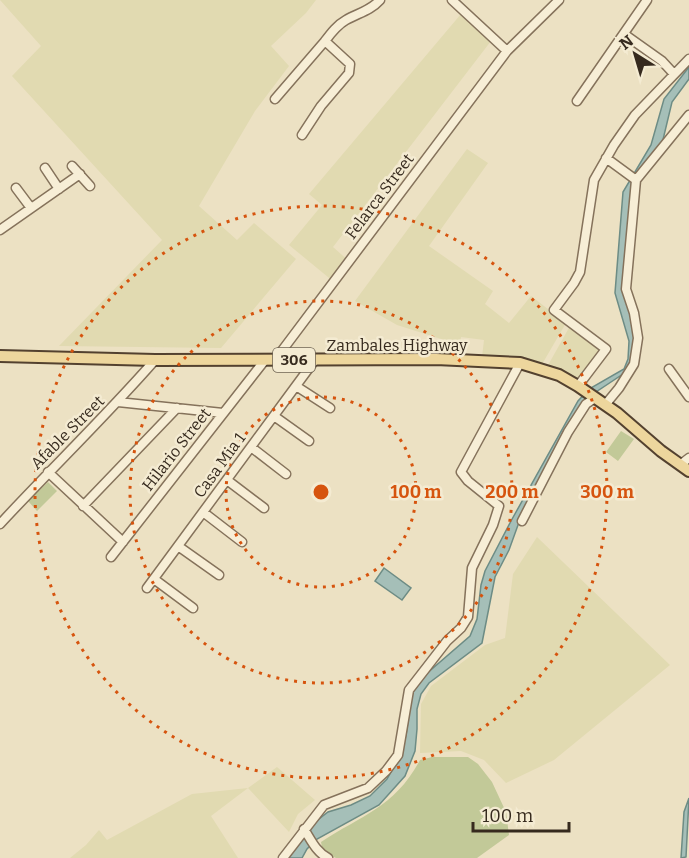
<svg xmlns="http://www.w3.org/2000/svg" width="689" height="858" font-family="Bitter,serif">
<rect width="100%" height="100%" fill="#ece1c3"/>
<path fill="#e1dab1" d="M0,0h316l-10,13 -35,33 18,20 -34,45 -56,95 38,34 17,-17 42,36 -75,89 -162,-2 103,-106 -150,-164 29,-30z
M461,14l30,27 -158,206 17,15 -16,20 -45,-37 33,-40 -13,-11z
M467,149l21,14 -59,83 64,45 -8,13 24,19 22,-27 35,27 -25,43 -59,-9 2,-17 -23,-3 -1,8 -63,-20 -42,-24z
M570,326l33,23 -24,35 -32,-17z
M537,537l133,128 -116,95 -48,23 -22,-23 -23,-9 -41,2 1,-49 10,-18 54,-41 20,-7 8,-64z
M277,767l38,33 -17,14 -9,18 -41,-44 -37,28 27,42h-168l16,-13 13,-15 8,10 85,-46 56,-6z"/>
<path fill="#c2c998" d="M621,431l13,8 -16,22 -12,-9z
M48,482l9,9 -20,20 -9,-10z
M432,757h36l10,7 14,18 14,30 3,23 -32,23h-141l-13,-6 -2,-10c41,-27 74,-35 99,-82z"/>
<path fill="#a5bfb8" stroke="#6d8c85" stroke-width="1.5" d="M689,67v12l-17,23 -11,46 -27,39 -11,102 14,50 -5,24 -9,11 -30,20 -43,72 -32,59 -9,25 -14,27 -13,66 -53,40 -8,11 -4,15v20l-2,22 -10,25 -26,29 -62,34 -10,10 -5,9h-16l24,-32 18,-14 23,-7 19,-9 17,-17 14,-25 5,-19 6,-42 13,-18 45,-39 7,-17 4,-34 4,-14 26,-50 67,-120 11,-12 35,-20 4,-10 1,-18 -14,-48 8,-101 28,-47 13,-46z
M384,568l27,20 -9,12 -27,-19z
M689,798l-3,59 -5,1 3,-46z"/>
<g fill="none" stroke-linecap="round" stroke-linejoin="round">
<g stroke="#85725b" stroke-width="11">
<path id="minor" d="M452,0l55,51
M624,34l38,27 12,13
M275,99l50,-58
M577,101l70,-101
M302,135l19,-29 28,-33 1,-9 -25,-23c6,-8 12,-16 21,-21 12,-7 24,-9 34,-20
M606,158l30,22
M72,166l18,20
M45,168l14,21
M16,188l15,20
M0,230l80,-56
M275,360l232,-309 52,-51
M669,369l20,28
M296,386l34,22
M578,386l28,-37 -52,-39 20,-27 6,-11 14,-92 20,-35 21,-30 54,-56
M118,402l105,11
M605,405l14,-17 15,-24 4,-26 -4,-25 -8,-24 10,-109 53,-65
M274,416l35,25
M251,447l35,27
M680,465l9,-7
M48,472l75,70
M227,480l37,28
M83,506l94,-98
M203,512l39,30
M522,521l46,-89 18,-28 9,-6
M0,524c51,-55 105,-107 155,-164
M178,546l41,29
M111,557l154,-197
M154,579l39,29
M147,588l168,-228
M304,829c7,11 12,23 24,29
M283,858l41,-53 44,-17 18,-17 12,-16 11,-65 38,-49 14,-13 7,-11 4,-49 21,-43 6,-19 -31,-25 -7,-9 59,-109"/>
</g>
<g stroke="#53412f" stroke-width="14">
<path id="major" d="M0,356l155,4 281,-1 84,4 39,12 19,11 39,27 44,38 28,20"/>
</g>
<use href="#minor" stroke="#f7eed6" stroke-width="8"/>
<use href="#major" stroke="#edd69d" stroke-width="10"/>
</g>
<g fill="none" stroke="#d6540e" stroke-width="3" stroke-dasharray="3 6">
<circle cx="321" cy="492" r="95"/>
<circle cx="321" cy="492" r="191"/>
<circle cx="321" cy="492" r="286"/>
</g>
<g text-anchor="middle" stroke-width="5" stroke-linejoin="round" paint-order="stroke">
<rect fill="#f4ebd2" stroke="#6f6454" stroke-width="1.5" x="273" y="348" width="42" height="24" rx="4.5"/>
<g font-size="15" font-weight="bold" fill="#362a1e">
<text x="294" y="365">306</text>
</g>
<g font-size="16" fill="#362a1e" stroke="#f4ebd2">
<text transform="translate(379 196) rotate(-53)" y="6">Felarca Street</text>
<text x="397" y="351">Zambales Highway</text>
<text transform="translate(67 432) rotate(-45)" y="6">Afable Street</text>
<text transform="translate(176 449) rotate(-52)" y="6">Hilario Street</text>
<text transform="translate(219 465) rotate(-54)" y="6">Casa Mia 1</text>
</g>
</g>
<circle cx="321" cy="492" r="9" fill="#d6540e" stroke="#f4ebd2" stroke-width="3"/>
<g font-size="18" text-anchor="middle" font-weight="bold" fill="#d6540e" stroke="#f4ebd2" stroke-width="5" stroke-linejoin="round" paint-order="stroke">
<text x="416" y="498">100 m</text>
<text x="512" y="498">200 m</text>
<text x="607" y="498">300 m</text>
</g>
<g transform="translate(635 54) rotate(323)" stroke="#f4ebd2" stroke-width="4.5" paint-order="stroke">
<path d="M0-4.5L10 22L0 15L-10 22Z" fill="#362a1e"/>
<text y="-9" font-size="16" font-weight="bold" text-anchor="middle" fill="#362a1e">N</text>
</g>
<path d="M473 822v9h96v-9" fill="none" stroke="#362a1e" stroke-width="3"/>
<text x="482" y="822" font-size="18" fill="#362a1e" stroke="#f4ebd2" stroke-width="4.5" paint-order="stroke">100 m</text>
</svg>
